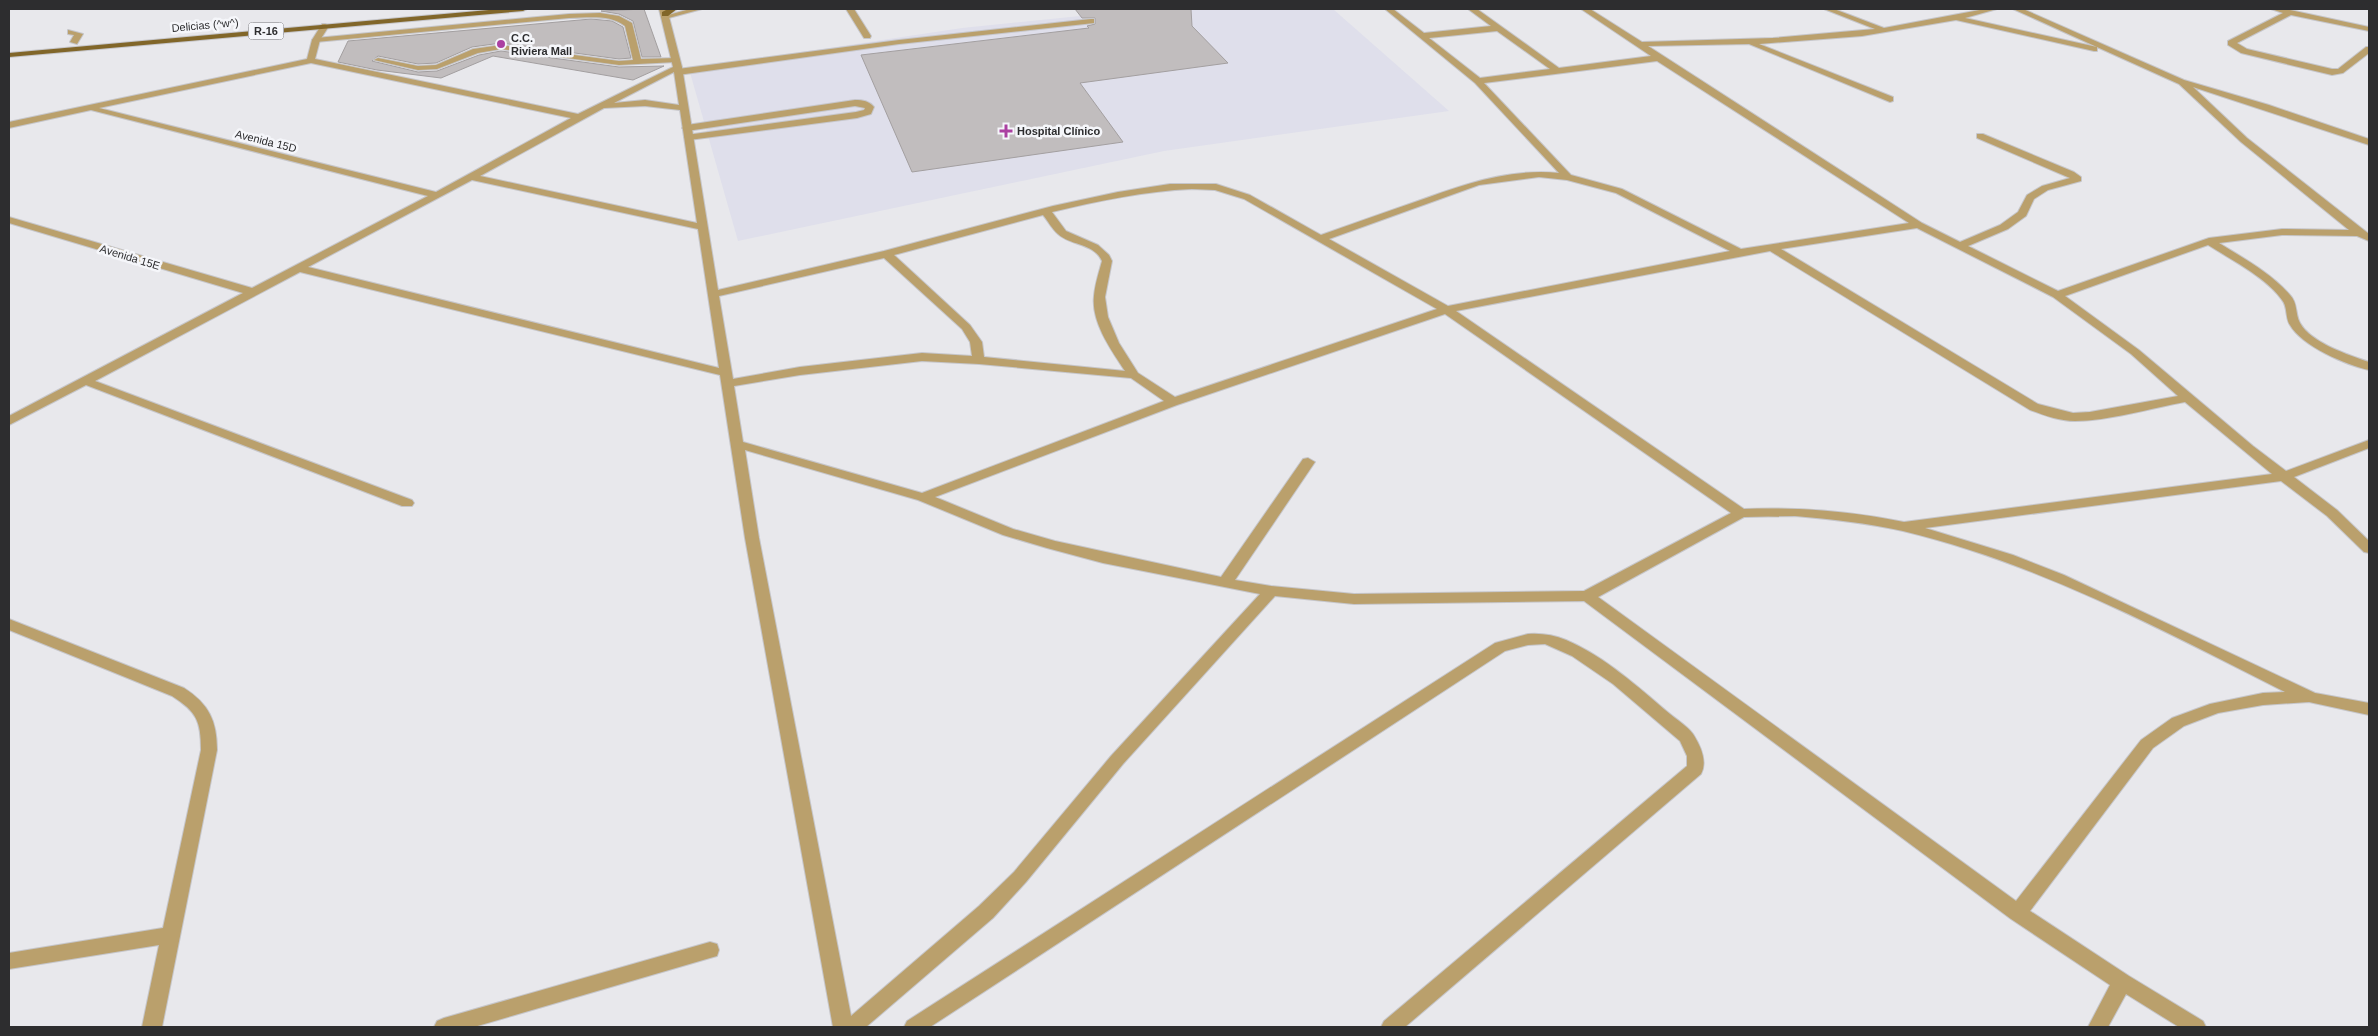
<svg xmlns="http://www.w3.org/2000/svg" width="2378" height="1036" font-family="Helvetica,sans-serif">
<rect width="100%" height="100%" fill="#e8e8ec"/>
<path fill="#dfdfeb" d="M1149,9h184l116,102 -285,40 -426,90 -49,-172 273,-41z"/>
<path fill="#c1bdbe" stroke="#a39fa0" d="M644,9l17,48h-19l-9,-36 -14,-7 -18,-3z
M1075,9h116l1,17 36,37 -148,20 43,59 -211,30 -51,-117 228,-27 -2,-2 8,-2v-6h-13z
M591,19l21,2 11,6 8,31 -12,1 -118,-16 -29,4 -36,16 -18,1 -40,-8 -6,5 46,11 19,-1 42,-16 22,-4 118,16 45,-1 -31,14 -140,-24 -52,22 -64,-8 -39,-8 10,-21z"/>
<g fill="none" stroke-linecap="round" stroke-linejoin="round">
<g stroke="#c6c6ca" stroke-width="2">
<path id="service" d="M690,9h12l-37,10 -4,-2z
M600,13l19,3 13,7 9,36 35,-1 4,2 -4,2 -57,3 -118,-16 -23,4 -41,16 -19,1 -44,-10 4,-2 40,8 18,-1 37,-16 28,-4 118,16 14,-1 -8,-34c-16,-12 -37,-8 -56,-8l-253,24 -4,-2 4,-2 253,-24z
M1091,19h3v4l-195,21 -221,31 -4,-3 4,-3 221,-29z
M68,30l15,4 -6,10 -7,-2 4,-7 -6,-1z
M855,100c8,0 14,1 19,7l-3,7 -14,4 -168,22 -5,-3 2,-2 170,-23 8,-2 1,-2 -10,-2 -168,25 -5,-3 5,-3z"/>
</g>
<g stroke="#c6c6ca" stroke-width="2">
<path id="minor" d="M659,9h8l15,58 36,223 166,-39 169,-45 65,-14 52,-8h46l34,11 71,40c31,-11 62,-22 94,-33 47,-17 93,-34 144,-29l-84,-90 -90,-74h8l31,24 67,-7 -23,-17h9l82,59 92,-12 -70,-47h9l52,33 131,-4 102,-9 -51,-20h10l50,19 101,-19h12l-32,9 132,29 -84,-38h10l161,71 85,25 100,34v6l-176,-58 54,51 122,96v7l-12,-5 -75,-1 -63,8c24,15 52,30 71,52 8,8 5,19 10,28 11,20 49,32 69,39v8c-23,-5 -67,-24 -79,-45 -5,-7 -2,-18 -8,-25 -15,-22 -52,-41 -74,-55l-143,51 74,54 114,96 33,25 83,-31v8l-75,29 43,33 32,31v12l-5,-1 -37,-36 -46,-35 -356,47 88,27 51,20 251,118 54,10v12l-60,-13 -46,3 -45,8 -34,13 -31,22 -123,163 99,65 74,45 3,6h-27l-53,-33 -18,33h-20l22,-42 -99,-66 -427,-318 -230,3 -79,-8 -152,168 -97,118 -33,36 -127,109h-33l-88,-489 -25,-163 -420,-103 -205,109 317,119 2,3 -2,3h-10l-316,-121 -77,40v-9l234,-123 -234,-70v-6l243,71 176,-92 -337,-86 -82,18v-6l298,-63 5,-19 10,-16h3l4,2 -9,14 -5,19 263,55 95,-47zM1956,20l138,31h3v-4l82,37 62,58 108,88 -67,-1 -73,9 -151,53 -90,-45 40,-17 18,-13 8,-17 14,-9 33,-9v-4l-7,-5 -91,-38h-6v4l93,40 -28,8 -15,9 -9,17 -18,13 -40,17 -38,-19 -274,-177 101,-2 141,58 3,-1v-4l-134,-53 103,-8zM1497,31l53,38 -70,9 -51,-40zM1657,61l252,162 -168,26 -119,-60 -51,-14 -87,-92zM311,63l260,55 -135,74 -337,-84zM674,72l5,33 -34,-5 -31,3zM645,106l35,4 17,113 -217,-47 124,-68zM1539,177l28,3 49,13 114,58 -282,55 -119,-67 150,-54zM472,180l226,49 21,139 -411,-101zM1192,189l23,1 29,9 193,110 -262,88 -37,-24 -19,-30 -11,-26 -3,-20 7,-36 -3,-6 -11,-10 -32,-14 -14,-19c46,-11 93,-21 140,-23zM1043,215c5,6 9,14 15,19 13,12 36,9 44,27 -3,11 -7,23 -8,35 -3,26 17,54 31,75l-141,-14 -2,-15 -12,-17 -76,-70zM1917,228l136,69 78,57 47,42 -88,16 -17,1 -35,-9 -257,-155zM1770,251l260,159c14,5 29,11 45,11 33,0 77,-13 110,-19l87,72 -368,48c-54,-11 -106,-15 -160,-13l-288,-198zM884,258l78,71 8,13 2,14 -50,-3 -122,14 -67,12 -14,-83zM1445,314l286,199 -147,78 -230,3 -83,-8 -36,-6 80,-118 -7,-4 -5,1 -82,118 -166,-36 -42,-12 -78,-32 242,-92zM922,361l57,3 152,14 33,23 -242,92 -179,-51 -9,-56 66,-11zM745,450l173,50 85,35 44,13 56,15 157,31 -149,162 -97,116 -35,34 -128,110 -92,-478zM1795,516c36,3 72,7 108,15 134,32 260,99 382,161l-22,1 -53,11 -38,14 -31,22 -125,161 -418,-304 146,-80z
M846,9h8l17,27 -1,2h-6z
M2271,9l19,1 79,17v4l-78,-16 -54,28 10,6 85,20h6l28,-22h3v6l-26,20 -11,2 -91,-22 -13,-8v-4l55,-28z
M9,619l175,69c25,16 33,33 33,62l-55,277h-20l17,-82 -150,24v-16l154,-25 38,-178c0,-29 -4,-38 -29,-54l-163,-66z
M1528,634c13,-1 26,1 38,6 38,16 72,47 104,74 7,6 17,12 23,20 7,11 15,27 8,40l-296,253h-24l3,-6 303,-255v-10l-7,-15 -67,-57 -41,-28 -27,-12 -17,1 -23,6 -575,376h-26l3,-6 588,-378z
M710,942l7,2 2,6 -2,6 -7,2 -236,69h-40l3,-6 7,-3z"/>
</g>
<g stroke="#c6c6ca" stroke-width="2">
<path id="primary" d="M500,9h27l-4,2 -514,46v-4z
M668,9h9l-9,7h-6v-4z"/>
</g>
<use href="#service" fill="#baa06c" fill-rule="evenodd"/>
<use href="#minor" fill="#baa06c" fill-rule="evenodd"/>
<use href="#primary" fill="#816629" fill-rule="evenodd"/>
</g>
<g fill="#ab40a1" stroke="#f5f6fa" stroke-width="2">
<circle cx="501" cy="44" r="5"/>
<path d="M1003.5 123.5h5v5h5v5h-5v5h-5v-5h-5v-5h5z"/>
</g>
<g text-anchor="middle" stroke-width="5" stroke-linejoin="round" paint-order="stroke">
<g font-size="11" fill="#2d2d2f" stroke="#f5f6fa">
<text transform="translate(205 25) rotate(-5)" y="4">Delicias (^w^)</text>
<text transform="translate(266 141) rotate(14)" y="4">Avenida 15D</text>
<text transform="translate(130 257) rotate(17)" y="4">Avenida 15E</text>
</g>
<rect fill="#f5f6fa" stroke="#69696c" stroke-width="1" x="248.5" y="22.5" width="35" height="17" rx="4"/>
<g font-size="11" font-weight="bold" fill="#2d2d2f">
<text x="266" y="35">R-16</text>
</g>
<g font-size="11" font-weight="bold" fill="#2d2d2f" stroke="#f5f6fa" text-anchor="start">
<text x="511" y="42">C.C.<tspan x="511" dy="13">Riviera Mall</tspan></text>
<text x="1017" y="135">Hospital Clínico</text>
</g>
</g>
<rect width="2378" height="1036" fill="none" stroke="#2d2d2f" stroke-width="20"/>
</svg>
